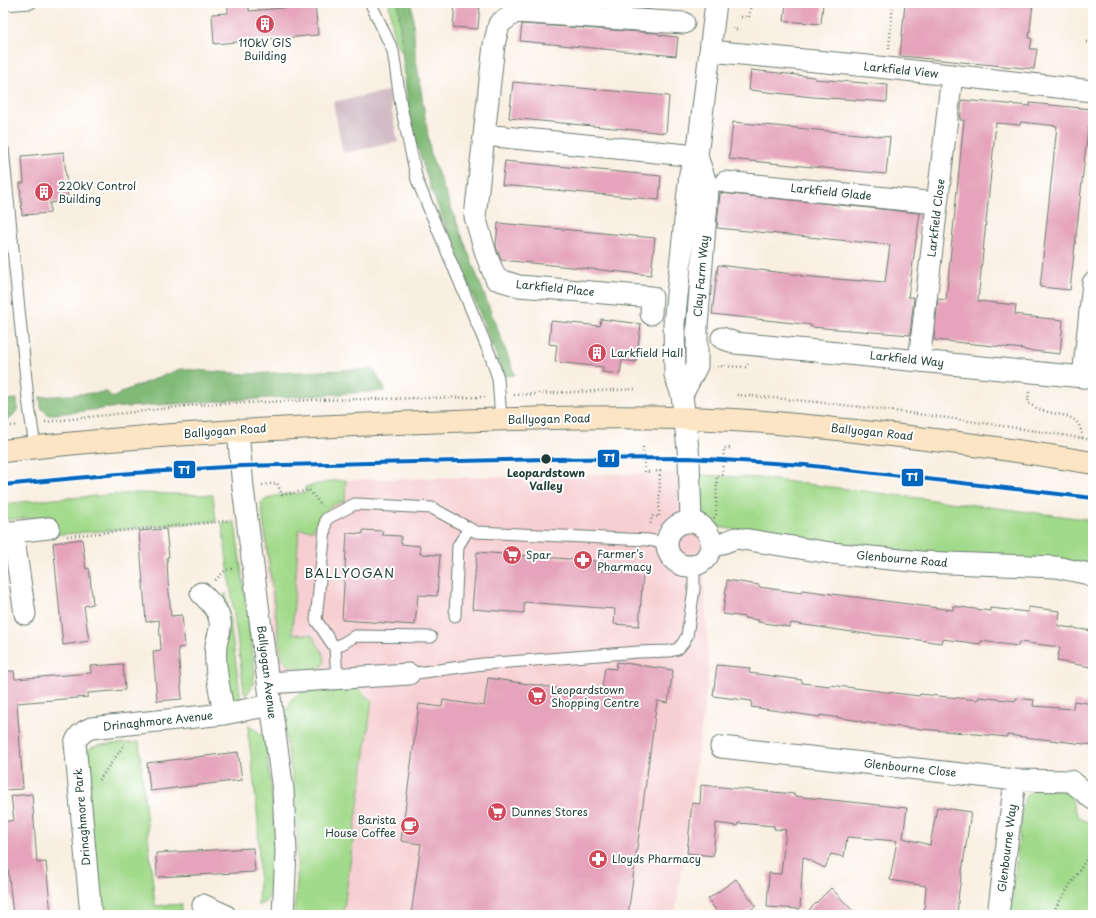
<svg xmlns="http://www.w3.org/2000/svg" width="1096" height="918" font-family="'Playpen Sans',sans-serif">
<rect width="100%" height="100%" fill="#fff"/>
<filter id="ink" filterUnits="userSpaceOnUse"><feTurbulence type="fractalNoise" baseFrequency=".025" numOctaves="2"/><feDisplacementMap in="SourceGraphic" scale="8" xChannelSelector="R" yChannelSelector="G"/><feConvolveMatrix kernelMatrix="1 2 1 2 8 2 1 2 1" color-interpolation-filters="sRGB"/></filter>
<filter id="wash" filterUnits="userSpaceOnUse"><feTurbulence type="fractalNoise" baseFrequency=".012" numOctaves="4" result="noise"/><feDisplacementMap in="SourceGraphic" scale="16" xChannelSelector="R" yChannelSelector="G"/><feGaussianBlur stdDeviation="0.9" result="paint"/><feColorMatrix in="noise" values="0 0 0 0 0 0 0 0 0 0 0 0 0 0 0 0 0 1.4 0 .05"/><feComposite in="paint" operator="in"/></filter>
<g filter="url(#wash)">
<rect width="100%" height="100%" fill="#f9efe1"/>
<path fill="#f7cfd2" d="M660,473l40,2v27l9,171 -34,242h-332l29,-214 -12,-16 -81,7 -18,-189 4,-4 6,-3 35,-3 -1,-6 26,-6 15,-1z"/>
<path fill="#d2bdc6" d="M388,91l10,51 -55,11 -10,-51z"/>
<path fill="#a2da8b" stroke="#608c60" d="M389,3h9l4,49 -7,-11z
M700,475l59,3 334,42v48l-149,-11 -221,-29c-26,-9 -23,-29 -23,-53z
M346,480l-1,21c-17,4 -26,13 -32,29l-14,-1 -7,105 20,1 10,17 3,8c-3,10 -9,11 -18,12 -9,-7 -21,-2 -26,-17l-20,-152c11,-10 31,-9 45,-10l-1,-6 26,-6z
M136,493l77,2 3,26 -163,14 -2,-19 -48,4v-16l38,-4z
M235,522l20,149 -2,14 -7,11 -2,-5 -22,-168z
M226,593l15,107 -5,1 -7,-4 -8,-98z
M358,688l14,13 -29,214h-49l3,-33v-56l-3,-38 -7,-41 -3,-32 8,-16 7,-6 13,-2z
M249,725l12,9 5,12 7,59 3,52 -1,27 -9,17 -8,5 1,-35 -1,-50 -7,-66 -3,-20z
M139,742l16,164 27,-2 -1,11h-82l-14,-164 13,-6z
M1035,787l34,5c3,4 3,8 4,12 2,11 9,18 20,19v92h-83l13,-111c2,-8 6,-12 12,-17z"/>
<path fill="#81ba77" stroke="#507c56" d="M398,3h14l3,49 16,103 84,220 -11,1 -73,-187 -21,-64 -8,-73z
M180,369l66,5 127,-5 13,22 -277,17 -61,7 -7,-7 -1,-11 67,-5 6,6 11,-7z
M17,399l1,10 -8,10 -7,1v-20z"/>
<g id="blocks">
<path fill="#e5a4bb" d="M294,3h21l3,32 -104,9 -2,-30 16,-1v-7l21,-2v7l45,-4z
M455,3h25l-2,26 -25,-2z
M612,3h40l-1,6 -39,-3z
M786,3h37l-2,21 -37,-3z
M905,3h47l-1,2 51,3v-5h31l-4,35 3,1 -2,10h7l-3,20 -134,-13z
M522,24l135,9 2,2 19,2 -2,19 -156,-15z
M751,70l64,7v2l73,6 -1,17 -74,-5 -64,-7z
M513,82l156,14 -3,37 -157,-15z
M962,100l68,6v-3l62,6 -2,20 -2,-1 -18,162 -30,-3 17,-161 -36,-4 -1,3 -24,-2 -18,178 38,4 -1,9 7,1v1l41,4 -3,34 -36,-4v-1l-90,-9 4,-41 8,1 18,-180h-4z
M733,122l157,15 -4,37 -157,-15z
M64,152l4,49 -18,2v10l-28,2 -2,-32h4l-2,-27z
M505,161l156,15 -2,24 -157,-15z
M720,193l200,20 -12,84h6l-4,38 -99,-8v-2l-99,-11 6,-49 83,10 -1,1 61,5v-1l24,2 5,-37 -173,-17z
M498,223l157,15 -4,37 -150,-15 -5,-14z
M601,319l40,5 -5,38 -14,-2 -2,14 -18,-2 1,-5 -48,-5 2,-17 -8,-1 2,-23 49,5z
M166,529l3,28h-2l1,24 3,35 11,-1 3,32 -7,1 4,51 -25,2 -4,-50 8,-1 -2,-30 -13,2 -7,-91z
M363,530l20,1 -1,4 19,1v8l19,2v8l20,1 -3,41 -19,-1 -3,30 -73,-5 5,-87 16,1z
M82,539l4,30 3,-1 4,36 -9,2 5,35 -26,4 -10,-102z
M477,552l118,9v9l48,4 -4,52 -25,-2 1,-15 -91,-7v11l-52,-4z
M727,580l32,5v2l42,6 1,-3 151,20v-4l37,5v-3l38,4v-5l32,4 -2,15 35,5v22l-2,14 -34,-6 3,-14 -41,-5 -1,4 -37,-5 -1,3 -38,-5 -1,4 -37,-5 -38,-4 -75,-11 -1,4 -32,-5 1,-2 -15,-2 1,-1 -22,-3z
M617,662l56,8 -5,33 -11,-2 -29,214h-217l10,-71 -20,-3 18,-137 23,3 1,-7 41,6 4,-28 95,14 1,-1 17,2 4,-25 11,1z
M123,664l2,26 -37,3v4l-71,6 6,86 -20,1v-119h11l1,8 76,-6 -1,-7z
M717,665l33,3 -1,5 53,7v3l28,3v-1l89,11 1,-2 58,6 1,-3 37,4v-3l18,2 -1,6 40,3 1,-8 19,3v41l-86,-10v2l-116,-11 -30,-4v-1l-41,-6v2l-69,-10 1,-6 -39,-5z
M238,752l4,28 -92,11 -3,-28z
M701,785l93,9v2l113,12 -4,30 27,7 7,-38 34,5 -12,79 -2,24h-33l2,-29 -36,-6 7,-39 -50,-4 -3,20 -13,-3 -6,14 -22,-11 -3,52 -33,-2 2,-34 12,1 5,-44 -12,-1v-3l-36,-3 -1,3 -21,-3 -3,33 -26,-3 5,-50 8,1z
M32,794l5,69 9,-1 5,53h-38l-7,-65h-3v-28l11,-2 -3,-24z
M253,848l2,24 -98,5 -1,-24z
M736,879l20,27 -13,9h-24l-11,-16z
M831,888l26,27h-53z"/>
</g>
</g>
<g filter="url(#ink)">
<use href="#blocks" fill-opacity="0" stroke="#6b7b71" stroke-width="1"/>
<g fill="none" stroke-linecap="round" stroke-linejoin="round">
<g stroke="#6b7b71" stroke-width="13">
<path id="lane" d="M371,4l22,47 8,55 16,74 74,177 7,21 3,41
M3,5l28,-2
M3,149l25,250 7,48
M455,616l3,-70 11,-18
M335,648l20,-12 76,1
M409,674l74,-10 155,-12 32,-1 8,-2 5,-6 4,-7 7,-47v-12l-3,-11
M337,678l-2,-30 -19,-28 10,-101 29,-15 77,4 44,24 172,8 18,3"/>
</g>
<g stroke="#6b7b71" stroke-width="23">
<path id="street" d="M710,51l168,16 215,24
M484,135l213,21
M725,182l212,21
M651,314l1,-17 -133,-11 -23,-7 -9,-22 -12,-40 19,-172 5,-21 16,-12 169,11
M722,338l13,5 358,35
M919,361l33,-286
M1083,377l10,-94
M682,395l15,-29v-39l11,-138 -11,-33
M238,430l5,58 28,217 12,85 3,62 -3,63
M691,521l-2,-63 -7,-63 -7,-20 -1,-51 16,-151 7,-17 19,-153
M667 544a22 22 0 1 1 44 0a22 22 0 1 1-44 0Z
M3,533l46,-5
M13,533l12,81
M712,547l24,-9 95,15 90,9 135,5 33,7 4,3
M201,593c8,8 17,16 19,28 2,9 -3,16 -4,24 -2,23 4,47 8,69
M268,683l141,-9
M721,747l294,33 56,1 22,18
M203,905l22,10
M91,915l-16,-172c3,-8 8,-12 16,-15l133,-14 47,-9
M998,915l17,-135"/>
</g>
<g stroke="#6b7b71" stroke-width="24">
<path id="secondary" d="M3,451c131,-16 263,-22 395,-28 111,-4 223,-9 335,-3 44,2 88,7 131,12 77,8 153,18 229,31"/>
</g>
<path stroke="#6b7b71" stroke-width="2.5" stroke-dasharray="1 3" stroke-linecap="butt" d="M741,17h8l2,-14
M732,29l9,1
M1087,42h6
M889,49l4,-46
M717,366l29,1 2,-3
M1029,392l-1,11c5,3 11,7 17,8 18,6 36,2 37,27
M514,395l122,-6
M737,395c119,9 238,26 356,45
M45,422l151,-17 118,-5 171,-3
M3,427l15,-2
M643,447l2,25 15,-1 -1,46 -7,-1 -2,10
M262,485l15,-2 5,12 27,-5 13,16
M711,521l5,-5 1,-40 5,-1 2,-27h8
M67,536l160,-15
M215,580l11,-10 7,-1
M99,780l26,-36
M1051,915l42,-66"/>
<use href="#lane" stroke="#fff" stroke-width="11"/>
<use href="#street" stroke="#fff" stroke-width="21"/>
<use href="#secondary" stroke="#fce5c4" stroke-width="22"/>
<g stroke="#fff" stroke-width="7">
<path id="tram-1" d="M3,485l115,-11 123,-8 307,-7 141,-1 116,7 288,33"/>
</g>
<use href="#tram-1" stroke="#0065bd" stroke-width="4"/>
</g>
</g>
<defs>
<g id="building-disc" transform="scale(1)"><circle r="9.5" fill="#d1495b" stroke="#fff"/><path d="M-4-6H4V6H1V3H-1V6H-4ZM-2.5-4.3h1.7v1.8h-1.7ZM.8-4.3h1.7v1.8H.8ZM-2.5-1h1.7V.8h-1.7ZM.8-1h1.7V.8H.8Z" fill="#fff"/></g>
<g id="supermarket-disc" transform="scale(1)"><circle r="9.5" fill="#d1495b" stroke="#fff"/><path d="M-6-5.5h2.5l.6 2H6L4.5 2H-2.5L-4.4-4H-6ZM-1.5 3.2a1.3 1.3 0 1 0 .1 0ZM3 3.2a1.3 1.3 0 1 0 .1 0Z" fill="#fff"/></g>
<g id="pharmacy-disc" transform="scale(1)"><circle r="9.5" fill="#d1495b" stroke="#fff"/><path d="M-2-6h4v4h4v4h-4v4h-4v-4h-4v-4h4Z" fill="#fff"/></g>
<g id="cafe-disc" transform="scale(1)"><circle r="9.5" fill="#d1495b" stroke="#fff"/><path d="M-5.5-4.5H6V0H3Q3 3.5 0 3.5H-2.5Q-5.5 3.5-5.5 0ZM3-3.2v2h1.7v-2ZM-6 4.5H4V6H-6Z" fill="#fff"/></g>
</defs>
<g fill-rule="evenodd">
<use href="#building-disc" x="265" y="24"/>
<use href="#building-disc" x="44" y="192"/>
<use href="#building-disc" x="597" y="353"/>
<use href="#supermarket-disc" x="512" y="555"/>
<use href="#pharmacy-disc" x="583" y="560"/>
<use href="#supermarket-disc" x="537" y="696"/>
<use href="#supermarket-disc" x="497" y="812"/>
<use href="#cafe-disc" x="410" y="826"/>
<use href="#pharmacy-disc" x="598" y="859"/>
</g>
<circle fill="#1f3d34" stroke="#fff" stroke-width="1.5" cx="546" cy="459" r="5.5"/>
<g text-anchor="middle" stroke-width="4" stroke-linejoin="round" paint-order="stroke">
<g font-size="11" fill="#1f3d34" stroke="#fff" text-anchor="start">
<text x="265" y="47" text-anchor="middle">110kV GIS<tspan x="265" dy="13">Building</tspan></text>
<text x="58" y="190">220kV Control<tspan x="58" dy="13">Building</tspan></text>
<text x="611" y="357">Larkfield Hall</text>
<text x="597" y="558">Farmer's<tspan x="597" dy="13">Pharmacy</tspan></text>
<text x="526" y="559">Spar</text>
<text x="551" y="694">Leopardstown<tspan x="551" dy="13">Shopping Centre</tspan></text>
<text x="511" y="816">Dunnes Stores</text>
<text x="396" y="824" text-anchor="end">Barista<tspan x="396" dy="13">House Coffee</tspan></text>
<text x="612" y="863">Lloyds Pharmacy</text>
</g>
<g font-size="11" fill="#1f3d34" stroke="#fff">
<text transform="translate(901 70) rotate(6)" y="4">Larkfield View</text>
<text transform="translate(831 192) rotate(6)" y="4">Larkfield Glade</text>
<text transform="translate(936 218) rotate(-83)" y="4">Larkfield Close</text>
<text transform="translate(701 276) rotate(-85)" y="4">Clay Farm Way</text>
<text transform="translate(555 288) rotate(6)" y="4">Larkfield Place</text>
<text transform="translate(907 359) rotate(6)" y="4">Larkfield Way</text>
<text transform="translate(549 419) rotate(-1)" y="4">Ballyogan Road</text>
<text transform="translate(225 431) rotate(-4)" y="4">Ballyogan Road</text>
<text transform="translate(872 432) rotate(6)" y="4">Ballyogan Road</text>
<text transform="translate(902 559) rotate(5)" y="4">Glenbourne Road</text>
<text transform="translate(267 672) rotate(83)" y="4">Ballyogan Avenue</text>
<text transform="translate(158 721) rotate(-6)" y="4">Drinaghmore Avenue</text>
<text transform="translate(910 768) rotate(6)" y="4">Glenbourne Close</text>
<text transform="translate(82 817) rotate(-95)" y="4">Drinaghmore Park</text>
<text transform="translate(1007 848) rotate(-83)" y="4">Glenbourne Way</text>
</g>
<g font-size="11" font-weight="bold" fill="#1f3d34" stroke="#fff">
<text x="546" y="477">Leopardstown<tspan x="546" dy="13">Valley</tspan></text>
</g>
<g font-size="13" letter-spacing="1" fill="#1f3d34" stroke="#fff">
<text x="350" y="578">BALLYOGAN</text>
</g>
</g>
<g stroke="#fff" stroke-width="1.5">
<rect x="597" y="449" width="23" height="19" rx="4" fill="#0065bd"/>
<rect x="173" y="460" width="23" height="19" rx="4" fill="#0065bd"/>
<rect x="901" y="468" width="23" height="19" rx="4" fill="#0065bd"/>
</g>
<g font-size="11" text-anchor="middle" font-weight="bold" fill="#fff">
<text x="609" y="462">T1</text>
<text x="184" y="474">T1</text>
<text x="912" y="481">T1</text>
</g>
<rect width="1096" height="918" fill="none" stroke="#fff" stroke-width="16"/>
</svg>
